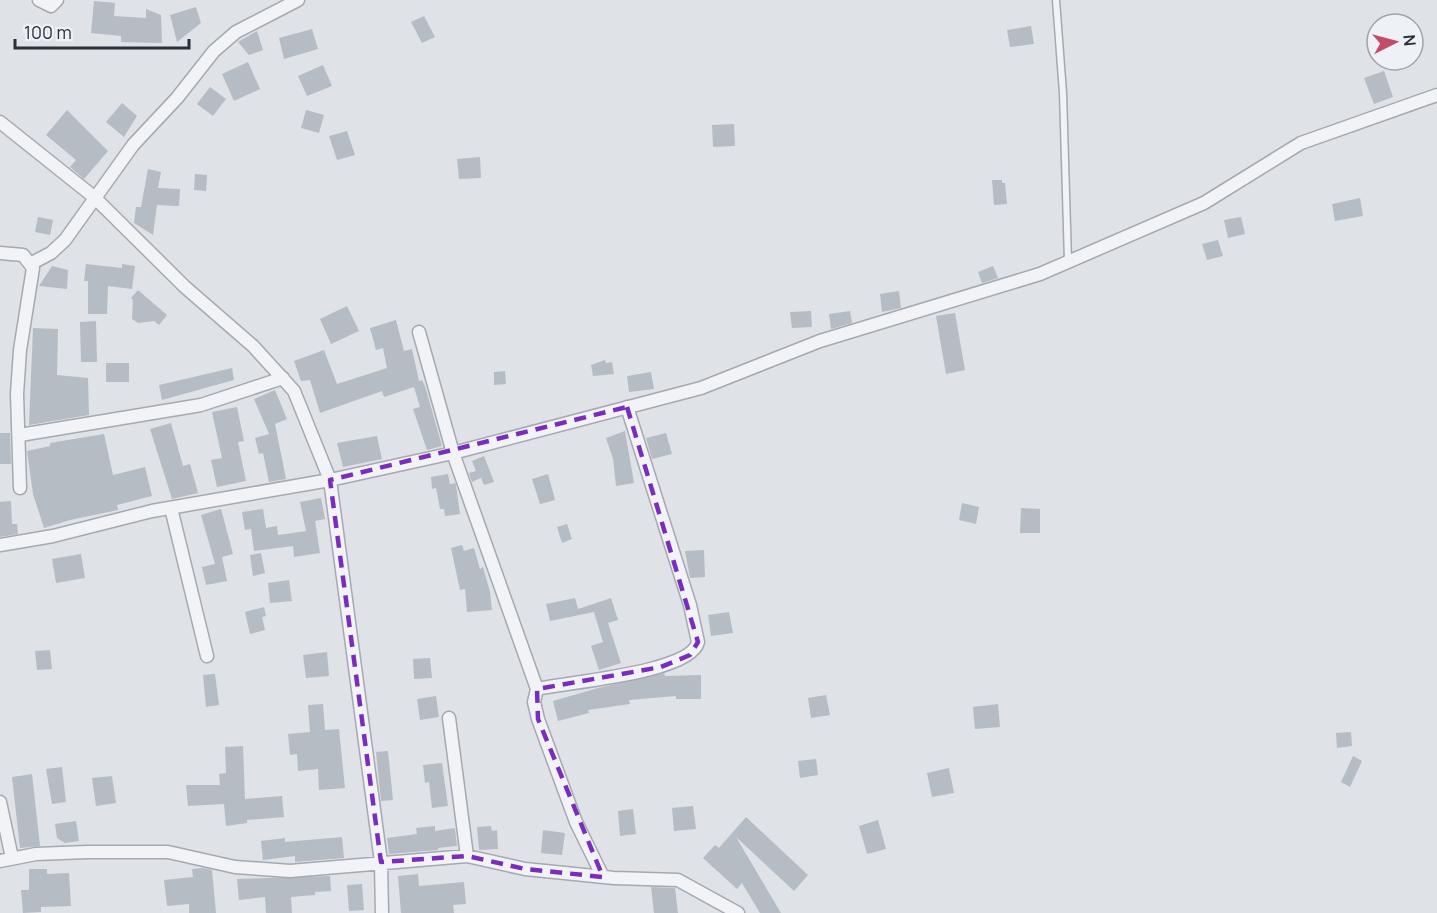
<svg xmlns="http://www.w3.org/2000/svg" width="1437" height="913" font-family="Manrope,sans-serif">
<rect width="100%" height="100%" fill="#dfe2e7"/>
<path fill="#b6bcc3" d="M94,1l21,2 -1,13 32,2v-9l15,6 1,28 -41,-1v-6l-30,-3z
M196,7l5,16 -24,19 -7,-27z
M424,16l11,21 -13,6 -11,-21z
M1031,26l3,18 -24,3 -3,-17z
M312,29l6,20 -34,10 -5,-21z
M257,31l6,19 -14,5 -11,-13z
M248,62l12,27 -26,12 -12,-27z
M323,65l9,21 -25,10 -9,-20z
M1384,71l9,26 -19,7 -10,-26z
M210,87l16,12 -13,17 -16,-12z
M122,103l15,13 -13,21 -18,-15z
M67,110l41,41 -24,28 -14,-12 6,-7 -30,-25z
M306,110l18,5 -5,18 -18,-5z
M734,124l1,22 -22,1 -1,-22z
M347,131l8,24 -18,5 -8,-24z
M480,157l1,21 -22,1 -2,-20z
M148,169l13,3 -3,16 22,1 -1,17 -22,-1 -4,30 -19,-12 2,-16h5z
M195,174l12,1 -1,16 -12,-1z
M992,180h10v3h3l2,21 -13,1z
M1360,198l3,18 -28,5 -3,-17z
M38,217l15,3 -3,15 -15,-3z
M1241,217l4,17 -17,4 -4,-18z
M1218,240l5,16 -16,4 -5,-16z
M86,264l36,4v-4l13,2 -3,23 -24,-3 -1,28h-19v-33h-4z
M52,266l16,4 -1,19 -28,-3z
M993,266l5,12 -16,5 -4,-11z
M138,290l29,25 -8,10 -5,-4 -16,2 -6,-4 1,-19 -2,-2z
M899,291l2,17 -19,4 -2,-18z
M347,306l12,25 -28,13 -11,-25z
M811,311l1,16 -20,1 -2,-16z
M850,311l2,12 -21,6 -2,-15z
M955,313l10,57 -19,4 -10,-58z
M396,320l8,31 8,-2 7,32 3,-1 3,6 17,60 -15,4 -14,-41 7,-2 -6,-20 -30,10 -2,-6 -62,22 -10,-33 -9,1 -7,-20 30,-11 13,34 50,-16 -4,-20 -7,2 -6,-22z
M96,321l1,41h-16l-1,-40z
M33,328l25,1 -1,46 31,3 1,37 -60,10z
M605,360l1,3 6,-1 2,12 -21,2 -2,-11z
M106,363h23v19h-23z
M232,368l2,12 -72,20 -3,-15z
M505,371l1,13 -12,1v-13z
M651,372l3,17 -25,3 -2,-16z
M275,390l12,29 -12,5 11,55 -17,3 -6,-29 -4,1 -4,-16 14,-4 -15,-35z
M237,407l7,34 -6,1 8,39 -29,6 -6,-27 11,-2 -10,-46z
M171,423l12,43 7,-2 8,29 -26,6 -22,-70z
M625,431l9,52 -18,3 -3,-27 -7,-21z
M0,433h10l1,31h-11z
M666,433l6,21 -20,5 -6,-21z
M104,434l9,41 32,-8 7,29 -35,9 1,5 -48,10 -26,8 -11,-34 -6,-43 23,-5v-3z
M377,436l5,23 -39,8 -6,-24z
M484,456l10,26 -10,3 -3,-7 -9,4 -3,-9 7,-2 -4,-10z
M448,474l2,10 5,-1 1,2 4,29 -15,2 -1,-7h-4l-4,-21 -4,1 -1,-12z
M548,474l7,26 -15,4 -8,-25z
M321,498l4,21 -10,2 5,32 -26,4 -1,-11 -39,5 -3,-22 -6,1 -3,-18 21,-3 3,19 11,-2 1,9 28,-4 -6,-29z
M11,501l1,23h5l1,10 -18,3v-35z
M962,503l17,4 -3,17 -17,-4z
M1021,508l19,1v24h-20z
M221,509l12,45 -11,3 5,24 -21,4 -4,-18 13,-3 -14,-49z
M567,524l5,15 -10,4 -5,-16z
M462,545l2,6 10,-3 6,21 3,-2 7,25 2,18 -25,2 -2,-23 -5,1 -9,-42z
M704,550l1,27 -15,1 -5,-27z
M261,553l4,20 -12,3 -3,-21z
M81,554l4,24 -29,5 -4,-24z
M289,580l3,21 -22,2 -2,-20z
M575,598l3,11 33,-11 7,22 -10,3 13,40 -22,7 -8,-24 12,-4 -9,-30 -44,9 -4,-17z
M264,607l2,9 -4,1 3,13 -15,4 -5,-22z
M729,612l4,21 -22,3 -3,-21z
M50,650l2,19 -15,1 -2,-19z
M327,652l2,24 -23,2 -3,-23z
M430,658l2,20 -18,1 -1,-20z
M664,673l1,3 36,-1v24h-25v-3l-47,4 1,4 -42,6 1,3 -31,8 -5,-20 45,-13z
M215,674l4,31 -13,2 -3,-32z
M826,695l4,20 -19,3 -3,-20z
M436,696l3,21 -19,3 -3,-21z
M323,704l2,26 14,-1 6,59 -26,2 -1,-21 -20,2 -1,-17 -7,1 -2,-21 22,-2 -2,-27z
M998,704l2,23 -25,2 -2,-22z
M1351,732l1,14 -15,2 -1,-15z
M243,746l2,53 37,-3 2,21 -37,3v3l-21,3 -2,-22 -36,2 -2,-21h34l-1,-11 7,-1 -1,-26z
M388,751l5,49 -12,1 -5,-49z
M1353,756l9,5 -12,26 -9,-5z
M816,759l2,16 -18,3 -2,-17z
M442,763l6,43 -16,2 -3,-26 -4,1 -2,-18z
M62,767l4,35 -14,2 -6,-35z
M949,768l5,25 -22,4 -5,-24z
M32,774l8,72 -20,2 -8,-71z
M112,776l4,27 -20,3 -4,-28z
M693,806l3,23 -22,2 -2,-23z
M633,809l3,25 -16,2 -2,-25z
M746,817l62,58 -14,16 -58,-54 45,76h-21l-18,-30 -5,6 -34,-31 12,-13 4,3z
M878,820l8,29 -19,5 -8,-28z
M76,821l3,20 -14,2 -8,-5 -2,-14z
M435,826v5l20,-3 2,18 -19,2v2l-49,4 -2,-16 30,-4 -1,-6z
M491,826l1,5 5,-1 1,19 -19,1 -2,-23z
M543,830l22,3 -3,22 -21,-2z
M342,837l2,21 -49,4v-6l-32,4 -2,-19 24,-3v4z
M203,868l9,2 4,43h-27v-9l-22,2 -3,-26 29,-3 -1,-8z
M29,869h18v5l22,-1 2,33 -30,1v5l-18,1 -2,-23h8z
M418,874l1,12 45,-4 2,22 -13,1 1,8h-53l-3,-37z
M330,876l1,15 -16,1v3l-24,2 1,16h-26l-1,-16 -26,3 -2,-21z
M362,884l2,26 -15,1 -2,-26z
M651,887l24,1 3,25h-24z"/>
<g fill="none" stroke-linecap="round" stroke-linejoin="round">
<g stroke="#a5a9b1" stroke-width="9">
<path id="lane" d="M1056,0l7,93 5,168"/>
</g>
<g stroke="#a5a9b1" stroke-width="15">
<path id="street" d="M39,0l12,6 6,-6
M0,122l94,75 91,90 68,59 41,45 36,89 51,382 1,51
M0,253l23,2 10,13 -13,82 -3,44 3,94
M32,263l19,-10 14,-13 68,-95 44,-47 37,-47 22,-19 62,-32
M419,332l34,121 84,236c30,-7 154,-16 161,-47l-8,-37 -63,-198
M20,435l181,-30 82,-27
M171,508l36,148
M0,545l53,-9 99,-25 178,-31 123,-27 248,-65 119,-47 220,-67 164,-71 97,-60 136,-48
M537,689l-3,13 4,17 38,103 27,55
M449,718l18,138
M0,802l12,56
M0,861l36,-7 51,-2h81l67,15 55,4 177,-15 58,13 89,9 64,2 60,33"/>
</g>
<use href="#lane" stroke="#f1f3f6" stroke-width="6"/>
<use href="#street" stroke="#f1f3f6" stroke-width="12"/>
</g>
<path fill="none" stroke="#7b2cbf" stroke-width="4.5" stroke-dasharray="12 8" stroke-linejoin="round" d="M627,407l71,235 -8,13 -29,12 -124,22 1,30 65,158 -78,-8 -58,-13 -86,6 -51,-382z"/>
<g transform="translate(1395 42) rotate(84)"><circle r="28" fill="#eef1f5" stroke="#9fa4ab" stroke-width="1.5"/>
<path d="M0-4.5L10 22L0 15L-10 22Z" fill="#c44c66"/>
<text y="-9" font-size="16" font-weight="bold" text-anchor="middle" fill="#29313d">N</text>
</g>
<path d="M15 39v9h174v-9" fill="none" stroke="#29313d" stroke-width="3"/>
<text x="24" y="39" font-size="18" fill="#29313d" stroke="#eef1f5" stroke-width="4.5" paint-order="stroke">100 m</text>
</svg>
